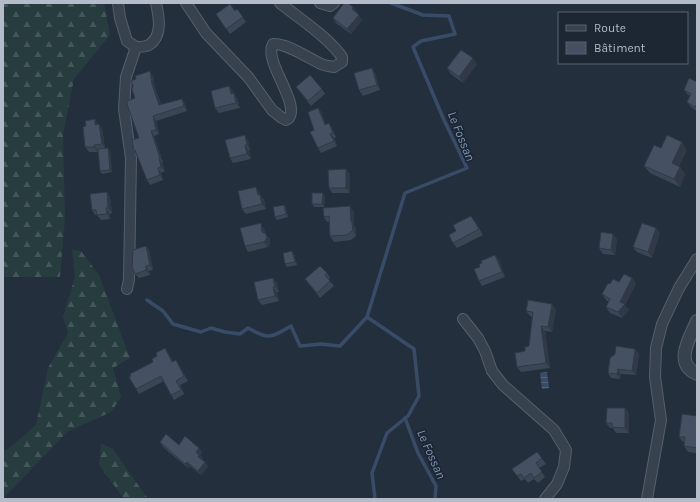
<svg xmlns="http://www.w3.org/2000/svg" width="700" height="502" font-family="Karla,sans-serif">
<defs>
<pattern id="forest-firs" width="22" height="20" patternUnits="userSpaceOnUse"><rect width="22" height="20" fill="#263c3f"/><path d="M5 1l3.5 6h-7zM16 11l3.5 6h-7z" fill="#435659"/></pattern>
<pattern id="water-rules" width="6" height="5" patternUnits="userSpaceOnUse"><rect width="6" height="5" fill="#394c67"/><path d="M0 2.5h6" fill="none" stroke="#53647b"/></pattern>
</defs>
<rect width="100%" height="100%" fill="#242f3e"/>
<path fill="url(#forest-firs)" d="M3,3h101l6,32 -36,44 -11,56 2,83 -5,59h-57z
M72,250l9,1 18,24 31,83 -17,10 8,29 -10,15 -44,20 -64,67v-48l5,-2 28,-24 12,-57 20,-35 -5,-16 12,-40z
M101,443l12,6 35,50h-24l-25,-34z"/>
<path fill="url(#water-rules)" d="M547,372l2,16 -7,1 -2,-16z"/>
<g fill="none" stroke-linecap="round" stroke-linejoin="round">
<path stroke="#394c67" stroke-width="3.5" d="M147,300l16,11 10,13 28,8 10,-4 14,4 15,2 8,-6c21,12 23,10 43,-2l9,20 21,-2 19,2 27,-29 38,-124 62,-25 -23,-48 -31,-73 8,-6 34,-7 -6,-18 -26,-1 -32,-12
M367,317l47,32 5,47 -11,20 -21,17 -15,40 3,26
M405,418l13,35 18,33 -1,13"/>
<g stroke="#565f6c" stroke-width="12">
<path id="minor" d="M118,3l2,15 7,23 9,6c3,0 9,0 13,-2 14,-9 10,-28 7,-42
M186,3l20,30 43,45 23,32 10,8 4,2 3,-2c11,-16 -26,-57 -16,-74 14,-1 35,14 48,20 4,2 9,2 13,3l8,-5v-5c-14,-20 -42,-38 -62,-54
M320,3l10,3 4,-3
M127,289l2,-9 2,-122 -7,-49 2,-32 10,-30
M463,319l15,19 7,13 7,20 11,14 51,45 12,20 -2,17 -7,17 -12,15
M647,499l14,-79 -6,-43 1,-29 6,-24 17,-36 18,-29"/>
</g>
<g stroke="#565f6c" stroke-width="14">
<path id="tertiary" d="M697,321c-7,17 -24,42 0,53"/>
</g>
<use href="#minor" stroke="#38414e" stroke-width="10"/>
<use href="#tertiary" stroke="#38414e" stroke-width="12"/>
</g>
<path fill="#3b4654" d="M353,7l4,5 -1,1 6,7 -11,14 -15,-11 -3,-5z
M237,9l9,13 -16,12 -14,-20 19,-3z
M477,64l-14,19 -12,-9 -4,-6z
M372,68l3,5 5,17 -17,6 -4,-6z
M153,76l2,12 6,16 21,-5 3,5 2,7 -31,10 3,13 -5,2 9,26 -1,1 3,8 -4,2 2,7 -13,5 -3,-5 -10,-24 -3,-5 5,-13 -4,-40 -2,-12z
M697,82v29l-6,-4 -4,-5 3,-6 -3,-2 -3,-4z
M229,86l4,5v2l4,5 3,10 -21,5 -4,-5z
M296,87l26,2 3,5 -14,12z
M318,108l3,4 5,13 6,3 4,9 -2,1 3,8 -16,7 -3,-5 -4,-18z
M98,124l4,5 3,19 -2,1 5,-1 2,3 2,21 -10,2 -2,-3 -2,-19h-9l-4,-5z
M248,141l2,9h-1l2,9 -18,4 -3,-5z
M661,148l26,2 -8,16 1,1 5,7 -5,13 -30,-14 -6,-7z
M350,174v19h-18l-3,-5z
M107,192l3,6 2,15 -2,1v5l-9,1 -4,-5h-2l-3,-5z
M259,192l1,3 4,5 2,9 -20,5 -4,-5z
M325,196l-1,11h-10l-2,-3z
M284,205l2,3 2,9 -11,3 -2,-3z
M354,212v14l2,2v8l-5,4 -17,2 -4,-6v-14h-3l-3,-5z
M475,221l8,14 -26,13 -4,-5z
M264,229l1,5 5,5v5l-2,3 -20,5 -3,-6z
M660,233l-8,25 -15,-6 -4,-5z
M617,239l-2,16 -12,-1 -4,-6z
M146,246l3,4 4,20 -4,1 1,4 -11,3 -4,-4z
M292,251l2,3 3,11 -10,2 -2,-3z
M495,255l4,5 6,17 -23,9 -3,-5 1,-14z
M327,273l3,5 -1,2 5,6 -14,12 -15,-19z
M273,278l4,5 2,9h-2l2,9 -17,4 -4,-5z
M632,278l4,6 -11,21 4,5 -7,8 -12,-5 -4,-6 3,-5 -3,-2 -4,-6 8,-10z
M552,304l4,6 -4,22 -7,-1 5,37 -29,4 -4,-5 8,-16 4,-5 3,-29 -2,-1 -4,-5z
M635,349l4,5 -3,21 -15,-1 -1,5 -9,-1 -3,-5z
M168,353l5,9 6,3 9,16 -8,4 4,9 -10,6 -10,-19 -25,13 -3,-5 17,-27z
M625,408l4,6v19h-13l-3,-5h-3l-4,-5z
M697,416v37l-9,-1 -4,-6 1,-4h-2l-4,-5z
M160,442l39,6 3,4 -2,3 3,4 -1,1 3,2 3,5 -7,8 -11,-9 -2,2 -25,-21z
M537,452l9,12 -7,4 6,9 -7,6 -4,-4 -6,4 -3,-4 -4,2 -9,-12z"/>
<path fill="#303945" d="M353,7l4,5 -2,2 -3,-5z
M359,15l3,5 -11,14 -4,-5z
M473,58l4,6 -14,19 -4,-6z
M372,68l3,5 5,17 -3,-5z
M150,71l3,5 2,12 8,22 -4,-5 -7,-21z
M229,86l4,5 2,8 -4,-5z
M234,93l3,5 3,10 -4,-5z
M182,99l3,5 2,7 -3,-5z
M318,108l3,4 7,18 -3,-5z
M153,116l3,5 3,13 -3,-4z
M95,119l3,5v6l-3,-5z
M329,123l3,5 4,9 -3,-4z
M99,124l3,5 3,19 -3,-4z
M151,131l3,5 9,26 -3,-4z
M330,134l4,4 3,8 -3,-5z
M245,135l3,6 2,9 -3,-5z
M682,142l5,8 -10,20 -5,-7z
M94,145l4,5v2l-4,-5z
M245,145l4,5 2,9 -4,-5z
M108,148l2,3 2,21 -2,-2z
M159,158l3,5 3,8 -4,-4z
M680,167l5,7 -5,13 -6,-8z
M158,168l3,5 2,7 -3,-5z
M346,169l4,5v19l-4,-5z
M256,187l3,5 1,5v-2l4,5 2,9 -4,-5 -4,-9z
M107,192l3,6 2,15 -4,-5z
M323,193l2,3 -1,11 -2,-3z
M284,205l2,3 2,9 -2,-3z
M350,206l4,6v14l2,2v8l-3,-6 -2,-9z
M106,208l4,6v5l-3,-5z
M261,223l3,6 2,9 -4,-6z
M656,228l4,5 -8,25 -4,-6z
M266,234l4,5v5l-2,3 -4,-5z
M613,234l4,5 -2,16 -4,-5z
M146,246l3,4 4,20 -3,-5z
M292,251l2,3 3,11 -2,-3z
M495,255l4,5 6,17 -3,-5z
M146,266l3,5 1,4 -4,-5z
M273,278l4,5 2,9 -4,-5z
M632,278l4,6 -11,21 4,5 -7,8 -4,-6 2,-10z
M273,287l4,5 2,9 -4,-5z
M552,304l4,6 -4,22 -4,-5z
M541,326l4,5 5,37 -4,-5z
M635,349l4,5 -3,21 -4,-4z
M176,360l3,5 9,16 -4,-5z
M618,369l3,5 -1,5 -3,-5z
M625,408l4,6v19l-4,-5z
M199,448l3,4 -2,3 3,4 -2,2 -3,-4 -2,-5z
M187,462l3,4 -2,2 -3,-4z
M205,462l3,5 -7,8 -3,-4z"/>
<path fill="#455162" stroke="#303945" d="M344,3h4l5,4 -1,2 7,6 -12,14 -14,-11z
M230,4l5,7 2,-2 6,8 -17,12 -10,-15z
M461,50l12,8 -14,19 -12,-9z
M372,68l5,17 -18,5 -5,-17z
M150,71l2,13 7,21 23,-6 2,7 -31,10 3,14 -5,1 9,27h-1l2,9 -3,1 2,7 -13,5 -12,-30 -1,1 -2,-11 7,-2 -12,-34v-3l8,-3 -3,-9 1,-3 -2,-5 5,-2 -1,-3z
M310,75l12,14 -14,12 -12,-14z
M689,78l8,4v22l-2,3 -8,-5 4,-8 -7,-4z
M229,86l2,8 3,-1 2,10 -21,5 -4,-17z
M318,108l7,17 4,-2 4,10 -3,1 4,7 -16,7 -8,-16 4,-2 -6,-18z
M95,119v6l4,-1 3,20 -8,1v2h-9l-2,-20 3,-1 -1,-5z
M245,135l2,10h-2l2,9 -17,4 -5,-18z
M667,135l15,7 -10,21 8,4 -6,12 -30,-13 10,-21 7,3z
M108,148l2,22 -10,1 -2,-22z
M346,169v19h-17l-1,-18z
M256,187l2,8h2l2,9 -20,5 -4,-18z
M107,192l1,16h-2l1,6 -10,1 -1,-5h-4l-2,-16z
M312,193h11l-1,11h-10z
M284,205l2,9 -11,3 -2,-10z
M350,206l1,15 1,2 1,7 -6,5 -17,1 -1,-20 -5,1 -1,-9z
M471,216l8,13 -26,14 -4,-8 7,-4 -3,-6z
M261,223l1,9 4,2 1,4 -3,4 -19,4 -5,-18z
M642,223l14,5 -8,24 -15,-5z
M601,232l12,2 -2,16 -12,-2z
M146,246l4,19 -4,1v4l-11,4 -3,-7 1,-17z
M292,251l3,11 -10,2 -2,-11z
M495,255l7,17 -23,9 -5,-12 6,-2 -1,-3 3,-1 -1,-2z
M320,266l7,7 -2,2 5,6 -13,12 -12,-14z
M624,274l8,4 -12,24 5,2 -7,8 -12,-5 4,-8 -8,-5 6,-11 2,1 3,-5 6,3z
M273,278l2,9h-2l2,9 -17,4 -4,-18z
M528,300l24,4 -4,23 -7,-1 5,37 -29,4 -2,-14 10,-2v-4l4,-1 4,-34 -7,-1z
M616,346l19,3 -3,22 -14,-2 -1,5 -9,-1 2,-15 5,-4z
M165,348l7,14 4,-2 8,16 -8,5 5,9 -10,5 -10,-19 -25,13 -7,-12 2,-1 -1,-2 23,-12 -1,-3 5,-3 -1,-3z
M607,408h18v20l-13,-1v-4h-6z
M682,414l15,2v32l-13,-2 1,-9h-6z
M166,434l13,11 6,-9 14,12 -3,4 3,3 -1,2 7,5 -7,9 -11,-9 -2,2 -25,-22z
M537,452l5,6 -6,5 6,9 -8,6 -3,-5 -7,5 -3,-4 -4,2 -5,-7z"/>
<g text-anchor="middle" stroke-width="3.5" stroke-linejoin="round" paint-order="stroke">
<g font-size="13" font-style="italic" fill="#7c92b1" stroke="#1d2633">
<text transform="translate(462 136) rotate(68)" y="5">Le Fossan</text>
<text transform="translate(432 454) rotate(66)" y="5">Le Fossan</text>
</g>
</g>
<rect width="700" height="502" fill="none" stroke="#b4bcc9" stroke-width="8"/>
<rect x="558" y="12" width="130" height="52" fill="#1d2633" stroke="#59626f"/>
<rect x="566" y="25" width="20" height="6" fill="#38414e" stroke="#59626f"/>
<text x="594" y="32" font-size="12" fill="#b4bcc9">Route</text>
<rect x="566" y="42" width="20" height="12" fill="#455162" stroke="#59626f"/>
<text x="594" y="52" font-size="12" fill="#b4bcc9">Bâtiment</text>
</svg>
